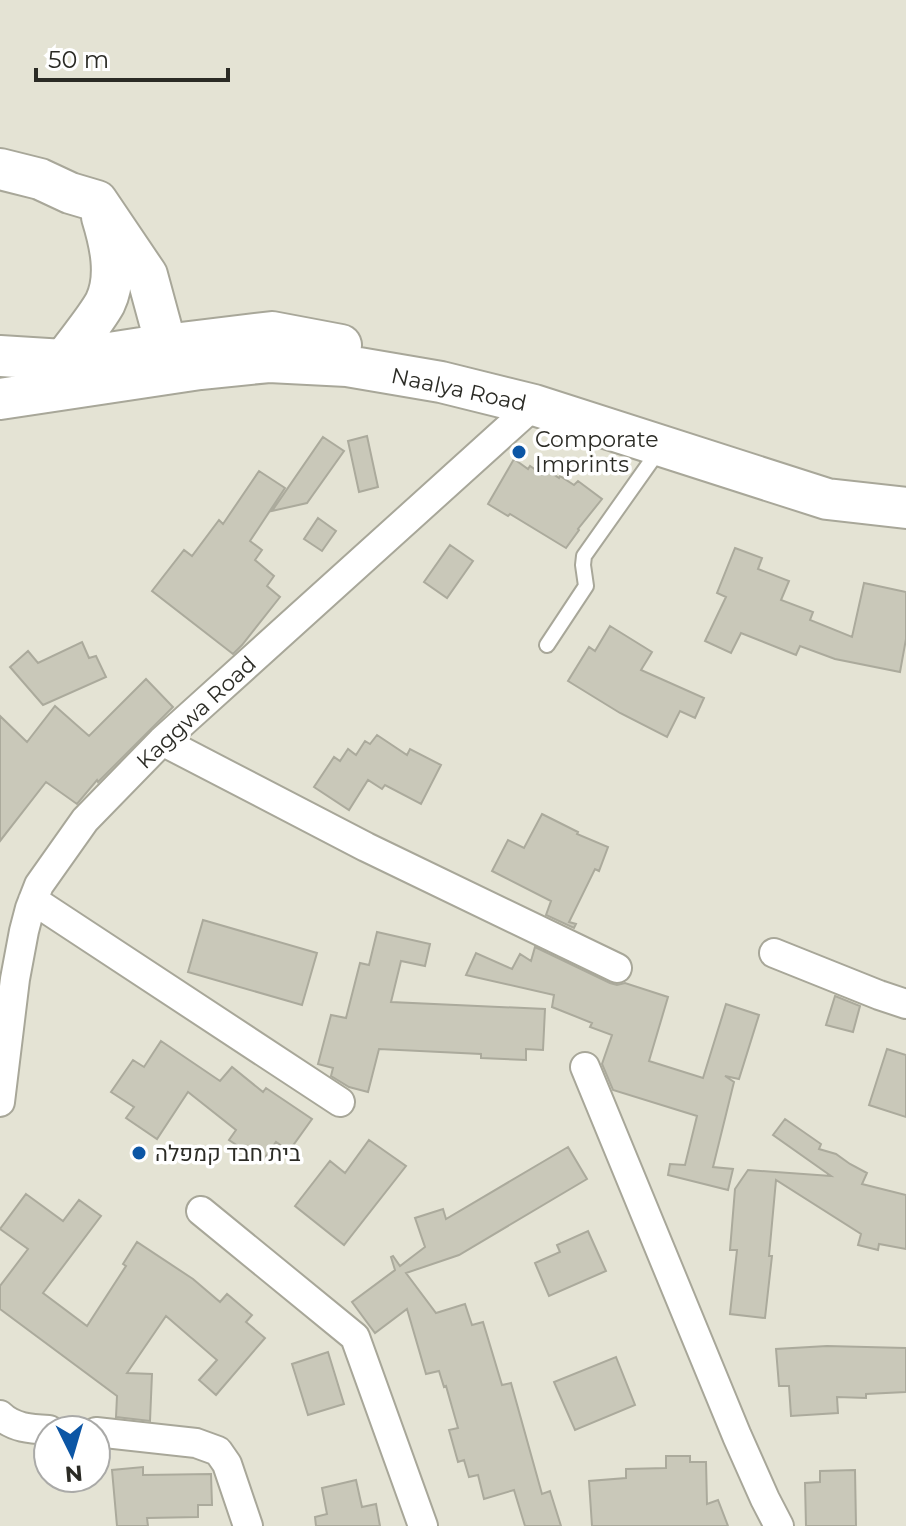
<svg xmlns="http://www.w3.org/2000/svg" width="906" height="1526" font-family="Montserrat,Heebo,sans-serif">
<rect width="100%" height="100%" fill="#e4e3d4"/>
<path fill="#c9c8b9" stroke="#abaa9c" stroke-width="2" d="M367,436l11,51 -19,5 -11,-51z
M323,437l21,14 -37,52 -35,8z
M514,459l14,10 2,-3 13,9 4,-5 12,8 1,-2 14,9 4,-4 24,18 -24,30 1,1 -13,18 -56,-34 -2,2 -20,-12z
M259,471l26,17 -35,53 12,9 -7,10 19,16 -7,10 13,11 -38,48 -9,9 -81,-63 32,-41 8,6 27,-36 4,4z
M318,518l18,13 -14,20 -18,-12z
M450,545l23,16 -26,37 -23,-16z
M735,548l27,10 -4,11 31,12 -8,19 32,12 -3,8 42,17 12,-54 42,9v47l-6,33 -65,-13 -35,-13 -4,9 -55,-22 -10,20 -26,-12 21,-44 -9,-4z
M610,626l42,26 -11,18 63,28 -9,20 -15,-7 -13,26 -47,-24 -52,-32 21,-34 6,4z
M82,642l7,16 7,-2 10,21 -63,28 -33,-38 18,-16 10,12z
M146,679l27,28 -75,75 -1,-2 -20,24 -31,-22 -46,59v-125l27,26 28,-36 34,30z
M377,735l30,20 3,-6 31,16 -20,39 -36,-19 -3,4 -14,-9 -19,30 -35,-23 20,-30 6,4 8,-12 8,6 9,-14 5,3z
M542,814l36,18 -1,2 31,13 -9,24 -4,-2 -26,53 7,2 -2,4 -28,-13 5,-14 -59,-30 16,-31 16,8z
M203,920l114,33 -15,52 -114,-33z
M377,932l53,12 -5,22 -24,-5 -10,41 154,7 -2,41 -17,-1v11l-45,-2v-4l-102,-5 -11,43 -19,-5 -18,-11 2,-8 -15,-4 13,-49 15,3 14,-55 9,2z
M535,947l75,36 7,2 8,-2 43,14 -19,64 54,17 23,-74 33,11 -20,64 -14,-3 9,6 -21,85 20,2 -5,21 -60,-15 2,-11 15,1 12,-49 -84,-26 -11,-26 10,-29 -22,-8 2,-4 -40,-16 2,-12 -88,-20 10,-22 36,16 8,-15 11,7z
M835,996l25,10 -7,26 -27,-7z
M161,1041l59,40 12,-14 31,25 3,-4 46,31 -23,32 -13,-9 -14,20 -33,-22 7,-10 -48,-38 -31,47 -31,-21 8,-11 -23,-15 22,-32 11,7z
M887,1049l19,6v62l-37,-12z
M785,1119l36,25 -2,5 17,5 14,10 17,9 -5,11 44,11v54l-27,-5 -1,6 -20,-5 3,-11 -85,-54 -7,76h3l-7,62 -35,-4 7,-64h-7l5,-61 13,-19 83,6 -58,-41z
M369,1140l37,26 -62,79 -49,-39 35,-45 15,12z
M568,1147l19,32 -128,76 -53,18 30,40 29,-9 7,21 11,-3 19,63 9,-2 31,111 8,-3 11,35h-36l-11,-36 -30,9 -6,-24 -9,2 -5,-17 -6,2 -9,-32 9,-2 -12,-42 -2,1 -5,-16 -13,3 -19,-65 -32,24 -23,-31 43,-32 -4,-13 2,-1 7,10 25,-19 -10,-29 28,-9 3,10z
M26,1194l37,27 16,-21 22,16 -58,77 44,33 39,-60 -3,-2 14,-22 56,37 27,23 7,-8 25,21 -6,7 19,16 -49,57 -17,-15 18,-20 -51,-44 -39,57 25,1 -2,47 -34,-4 1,-21 -117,-87v-23l28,-37 -28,-20z
M588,1231l18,40 -57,25 -14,-33 25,-11 -3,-7z
M827,1346l79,2v44l-40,2v4l-29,-1 1,16 -47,3 -2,-30h-10l-3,-37z
M328,1352l16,52 -36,11 -16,-51z
M616,1357l19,48 -60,25 -21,-48z
M666,1456h24v6h16l1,42 11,-4 10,26h-136l-3,-45 37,-3v-9l40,-1z
M143,1467v8l68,-1 1,31h-14v12l-51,1 1,8h-31l-5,-56z
M855,1470l1,56h-50l-1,-43 15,-1v-11z
M356,1480l6,27 14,-3 4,22h-64l-1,-9 12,-3 -5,-26z"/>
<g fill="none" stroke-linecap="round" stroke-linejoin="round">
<g stroke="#a8a799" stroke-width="18">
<path id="lane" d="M547,645l39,-59 -3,-21 1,-9 75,-106"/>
</g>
<g stroke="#a8a799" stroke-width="32">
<path id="street" d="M162,741l204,106 251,121
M33,900l307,202
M774,953l105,42 27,9
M585,1067l152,369 28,63 14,27
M0,1102l15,-123 9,-48 6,-23 9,-23 46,-65 77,-79 372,-336
M201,1211l154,126 68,189
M0,1415c13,13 31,14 49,15
M96,1432l100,11 22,8 9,13 21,62"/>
</g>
<g stroke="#a8a799" stroke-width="44">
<path id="secondary" d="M0,169l40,10 30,14 27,8 50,74 19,70 2,23
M0,356l64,4 84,-13 124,-15 69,13
M64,360c12,-17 31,-39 41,-57 13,-27 5,-60 -3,-86
M0,399l200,-30 69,-7 78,4 94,16 93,23 293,94 79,9"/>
</g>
<use href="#lane" stroke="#fff" stroke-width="14"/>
<use href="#street" stroke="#fff" stroke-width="28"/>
<use href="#secondary" stroke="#fff" stroke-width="40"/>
</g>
<g fill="#0c56a5" stroke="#fff" stroke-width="3">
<circle cx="519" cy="452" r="8"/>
<circle cx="139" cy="1153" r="8"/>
</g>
<g text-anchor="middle" stroke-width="7" stroke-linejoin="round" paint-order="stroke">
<g font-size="22" fill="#2b2b25" stroke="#fff">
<text transform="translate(459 389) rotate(12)" y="8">Naalya Road</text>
<text transform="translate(196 712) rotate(-43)" y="8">Kaggwa Road</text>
</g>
<g font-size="22" fill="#2b2b25" stroke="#fff" text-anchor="start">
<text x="535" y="447">Comporate<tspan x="535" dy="25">Imprints</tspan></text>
<text x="155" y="1161">בית חבד קמפלה</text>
</g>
</g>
<g transform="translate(72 1454) rotate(175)"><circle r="38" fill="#ffffff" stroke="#aaaaa8" stroke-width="2"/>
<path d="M0-6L14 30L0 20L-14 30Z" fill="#0c56a5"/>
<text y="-12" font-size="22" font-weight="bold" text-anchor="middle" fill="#2b2b25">N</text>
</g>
<path d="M36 68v12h192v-12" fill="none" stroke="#2b2b25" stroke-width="4"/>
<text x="48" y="68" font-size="24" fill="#2b2b25" stroke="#ffffff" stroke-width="6" paint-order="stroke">50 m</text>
</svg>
